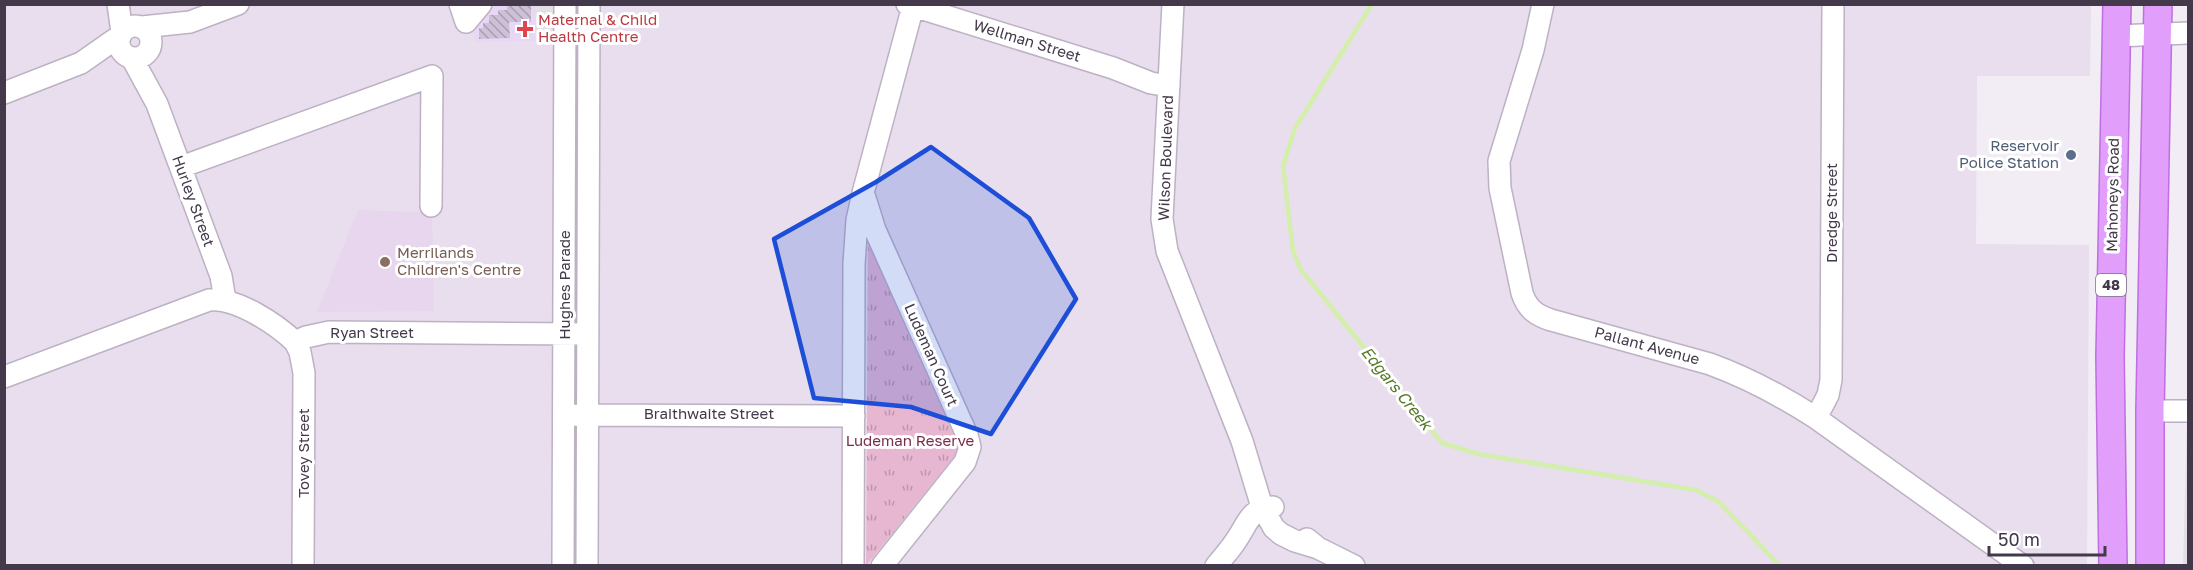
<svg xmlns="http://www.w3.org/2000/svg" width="2193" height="570" font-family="'Golos Text',sans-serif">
<defs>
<pattern id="grass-tufts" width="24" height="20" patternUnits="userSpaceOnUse" patternTransform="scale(1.5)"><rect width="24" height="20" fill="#e7b7d1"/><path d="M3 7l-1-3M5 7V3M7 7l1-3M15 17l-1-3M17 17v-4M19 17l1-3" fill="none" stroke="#bd96ac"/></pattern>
<pattern id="building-back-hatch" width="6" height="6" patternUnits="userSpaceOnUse" patternTransform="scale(1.5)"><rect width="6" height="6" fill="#cec1d7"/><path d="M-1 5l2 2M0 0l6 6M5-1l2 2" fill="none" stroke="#a99eb0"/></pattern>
</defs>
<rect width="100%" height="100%" fill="#f2ecf5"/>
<path fill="#e8deed" d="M4,5h2087l-1,71h-113l-1,168 113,1 -2,320h-2082z"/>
<path fill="#e9d8f5" d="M466,5h70l-1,36 -59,1z"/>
<path fill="#e7d6ee" d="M358,210l74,3 2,98 -117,1z"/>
<path fill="url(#grass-tufts)" d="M868,231l90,211 -1,11 -91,113z"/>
<path fill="#e2e0e4" d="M536,4l17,1v31l-18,-4z
M2187,418l1,147 -5,1z"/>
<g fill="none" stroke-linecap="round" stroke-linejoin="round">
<path stroke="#d3efab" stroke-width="4.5" d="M1372,4l-77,124 -12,38 10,85 8,19 141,173 36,11 218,36 23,12 61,64"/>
</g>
<path fill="url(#building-back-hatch)" d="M507,4h24v18h-22l1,16 -31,1v-11h4v-5h6v-8h9v-5h9z"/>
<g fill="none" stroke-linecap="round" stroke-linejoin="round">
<g stroke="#bdb1c4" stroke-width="24">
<path id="minor" d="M118,4l4,28
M460,4l6,18 15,-18
M907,4l206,64 38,15 18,3
M1173,4l-11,215 5,32 75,190 20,66 12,21 7,6 14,7 23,7
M1543,4l-10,46 -34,111 1,27 22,105c5,15 13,22 29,27l159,44c38,14 72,32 106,54l207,148
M119 42a16 16 0 1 1 32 0a16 16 0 1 1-32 0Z
M142,27l48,-5 48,-18
M2117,36l71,-3
M132,58l25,46 64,172 4,24
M4,93l77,-30 40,-28
M181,167l251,-91 -1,130
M864,195l11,35 92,205 3,12 -5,15 -83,104
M295,342l5,10 4,21 -1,193
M4,377l205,-77c27,-3 67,24 86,42l11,-5 23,-5 259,2
M2150,411h38
M574,415l280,1
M1816,418l12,-23 3,-15 2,-376
M1307,539l11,9 36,18
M563,566l2,-562
M587,566l2,-562
M853,566l1,-302 3,-44 6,-27 50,-187
M1216,566c7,-9 15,-17 21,-27 11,-16 13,-31 36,-32"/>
</g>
<g stroke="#bf6fe0" stroke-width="30">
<path id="major" d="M2113,566l-3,-209 7,-353
M2150,566v-155l8,-407"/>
</g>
<use href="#minor" stroke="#fff" stroke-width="21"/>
<use href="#major" stroke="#e19ffb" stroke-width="27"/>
</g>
<path fill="#1d4ed8" fill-opacity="0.2" stroke="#1d4ed8" stroke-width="4.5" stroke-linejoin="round" d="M931,147l98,71 47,81 -85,135 -80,-27 -97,-9 -40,-159 102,-57z"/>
<path fill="#e0444e" stroke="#fff" stroke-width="2" d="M522 20h6v6h6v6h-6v6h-6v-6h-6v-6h6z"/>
<circle fill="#5c6f8a" stroke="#fff" stroke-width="2" cx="2071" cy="155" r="6"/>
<circle fill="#8d6e63" stroke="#fff" stroke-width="2" cx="385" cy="262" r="6"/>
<g text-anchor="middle" stroke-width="6" stroke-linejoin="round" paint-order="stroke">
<rect fill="#fff" stroke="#7b7480" stroke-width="1.5" x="2096" y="274" width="30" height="22" rx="4.5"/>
<g font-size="14" font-weight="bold" fill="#43394a">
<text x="2111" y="290">48</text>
</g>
<g font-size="15" fill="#be3a42" stroke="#fff" text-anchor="start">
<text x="538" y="25">Maternal &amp; Child<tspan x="538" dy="17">Health Centre</tspan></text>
</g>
<g font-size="15" fill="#43394a" stroke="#fff">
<text transform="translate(1027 41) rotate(17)" y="5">Wellman Street</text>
<text transform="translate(1166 158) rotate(-88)" y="5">Wilson Boulevard</text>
<text transform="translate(2113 195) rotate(-89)" y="5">Mahoneys Road</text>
<text transform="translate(193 201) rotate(70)" y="5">Hurley Street</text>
<text transform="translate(1832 213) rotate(-90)" y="5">Dredge Street</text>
<text transform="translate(565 285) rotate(-90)" y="5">Hughes Parade</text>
<text x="372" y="338">Ryan Street</text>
<text transform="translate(1647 346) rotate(15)" y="5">Pallant Avenue</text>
<text transform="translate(931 355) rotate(66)" y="5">Ludeman Court</text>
<text x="709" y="419">Braithwaite Street</text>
<text transform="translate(304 453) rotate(-90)" y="5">Tovey Street</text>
</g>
<g font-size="15" fill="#4e5e75" stroke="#fff" text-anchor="end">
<text x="2059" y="151">Reservoir<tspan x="2059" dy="17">Police Station</tspan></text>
</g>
<g font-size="15" fill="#785e54" stroke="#fff" text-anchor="start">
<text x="397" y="258">Merrilands<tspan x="397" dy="17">Children's Centre</tspan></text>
</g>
<g font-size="15" fill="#7a2d4a" stroke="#fff">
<text x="910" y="446">Ludeman Reserve</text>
</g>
<g font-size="16" font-style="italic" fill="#577a28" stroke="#fff">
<text transform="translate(1397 388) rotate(51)" y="6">Edgars Creek</text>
</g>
</g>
<rect width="2193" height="570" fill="none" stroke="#43394a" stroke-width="12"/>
<path d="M1989 546v9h116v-9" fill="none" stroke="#43394a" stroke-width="3"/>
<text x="1998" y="546" font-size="18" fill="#43394a" stroke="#ffffff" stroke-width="4.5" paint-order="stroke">50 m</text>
</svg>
